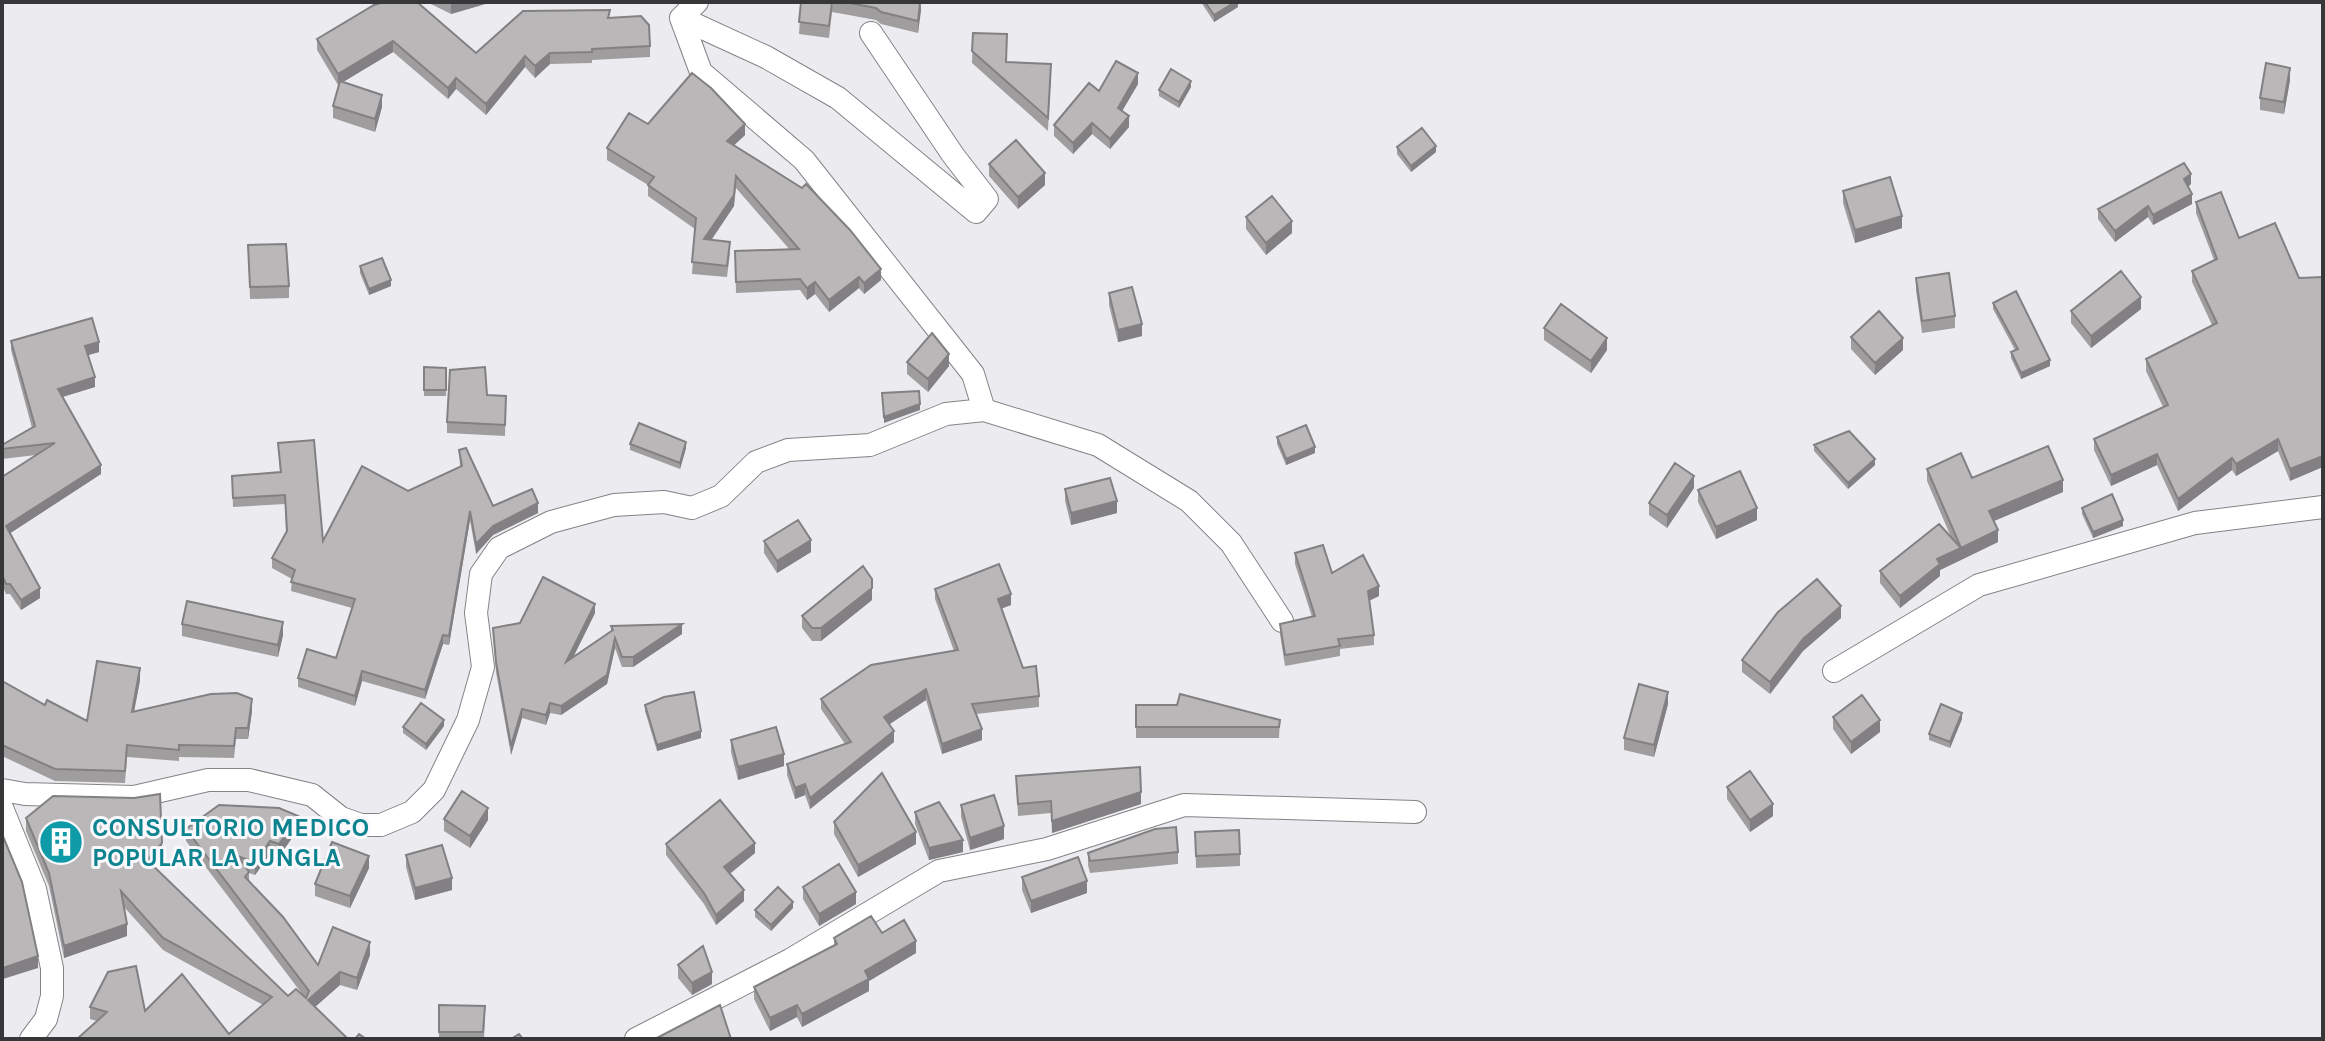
<svg xmlns="http://www.w3.org/2000/svg" width="2325" height="1041" font-family="Karla,sans-serif">
<rect width="100%" height="100%" fill="#ececf0"/>
<g fill="none" stroke-linecap="round" stroke-linejoin="round">
<g stroke="#848487" stroke-width="24">
<path id="minor" d="M697,2l-16,16 20,54 103,88 169,214 11,36
M681,18l85,39 72,41 138,114 11,-13 -34,-44 -82,-122
M1834,671l145,-86 216,-62 128,-16
M2,790l23,4 109,3 74,-17h41l63,15 29,23 20,7h20l31,-13 22,-22 34,-70 15,-53 -7,-54 5,-39 18,-26 52,-26 63,-17 50,-3 28,6 29,-12 35,-34 32,-12 82,-5 76,-31 38,-4 114,35 91,56 42,42 51,78
M2,808l33,81 17,79v28l-6,23 -15,20
M636,1039l154,-79 149,-89 108,-22 137,-44 231,7"/>
</g>
<use href="#minor" stroke="#fff" stroke-width="22"/>
</g>
<path fill="#a09d9f" d="M427,2h65l-41,12z
M801,2h120l-3,31 -37,-9 -5,-4 -44,-8 -3,26 -30,-4z
M1201,2h37v5l-24,15z
M374,5l102,48 134,-35 40,28v11l-58,3v3l-42,1 -15,14 -10,-11 -39,48 -30,-26 -8,10 -55,-47 -50,30 39,25 -7,25 -42,-14v-12l7,-22 -2,1 -21,-35v-11z
M973,33l34,29 44,14 -3,55 -76,-68z
M2290,80l-6,34 -24,-4v-12z
M1138,84l-16,27 7,16 -19,22 -18,-15 -19,20 -19,-18v-11l45,-34z
M1191,87l-12,21 -20,-12v-6z
M648,124l97,11 -11,10 147,135 -17,14 -5,-6 -30,24 -14,-18 -8,6 -7,-10 -64,3 -1,-42 55,-1 -54,-62 -2,18 -23,34 19,13 -3,24 -35,-3 3,-45 -47,-33v-11l-41,-25v-12z
M1397,147l39,5 -25,20 -14,-18z
M989,164l56,21 -27,24 -29,-33z
M2191,184l-3,3 4,17 -39,21 -5,-8 -33,25 -17,-23v-10z
M1843,191l59,37 -47,15 -12,-40z
M2196,202l43,36 60,40 -9,203 -12,-30 -42,25 -4,-6 -54,41 -21,-46 -46,21 -17,-36v-11l69,-32 -17,-36v-12l66,-34 -20,-43v-11l22,-11 -18,-47z
M1246,217l46,16 -26,22 -20,-26z
M248,245l41,41v12l-39,1z
M360,266l31,20 -22,9 -9,-22z
M1916,278l39,38v12l-33,5 -6,-43z
M1109,293l33,43 -24,6 -9,-37z
M1993,303l57,63 -29,13 -10,-21v-6l4,-2 -22,-41z
M2141,309l-50,39 -20,-25v-12z
M1544,328l63,22 -16,23 -47,-33z
M1851,337l52,13 -28,25 -24,-26z
M11,341l88,11 -11,3 7,32 -32,10 38,77 -91,59 30,65 -19,12 -11,-16h-4l-4,-9v-108l34,-22 -34,4v-14l30,-17 -21,-78z
M907,362l42,4 -21,26 -21,-18z
M424,367l22,1v28h-22z
M487,395l19,1 -1,40 -58,-3v-11z
M1277,437l38,16 -29,12 -9,-21z
M278,443l45,98 85,-50 52,-25 -1,-16 34,56 45,7 -45,22 -17,19 -6,-34 -21,125 -6,-1 -18,55 -63,-18 -7,25 -57,-19v-9l38,-20 16,-50 -61,-17 1,-12 -20,-11v-10l14,-26 -1,-28 -52,3 -1,-31 48,-4z
M630,444l56,4 -6,21 -50,-19z
M1814,445l61,20 -27,24 -34,-38z
M1927,469l45,9 91,14 -69,29 4,21 -58,28v6l-40,32 -20,-25v-12l71,-34 -24,-56z
M1694,488l-27,40 -18,-13v-12z
M1065,489l52,24 -46,12 -6,-24z
M1698,490l59,30 -41,19 -18,-37z
M2082,508l41,18 -30,12 -11,-24z
M764,541l47,11 -34,21 -13,-20z
M1295,553l37,20 47,23 -10,5 5,34v10l-34,4v7l-55,10 -5,-32v-10l32,-7 -17,-53z
M935,589l76,16 -9,3 21,60 16,28v11l-63,7 6,26 -40,14 -16,-54 -37,24 5,18 -84,67 -5,-14 -10,4 -8,-24v-11l58,-20 -24,-35v-10l133,-48 -19,-52z
M872,600l-51,41h-9l-10,-13v-12z
M595,613l-22,44 38,-26v-5l71,8 -49,33h-11l-7,-19 -8,36 -46,31 -11,-2 -4,12 -24,-7 -11,37 -15,-83 -3,-44 27,-5z
M1841,618l-38,33 -33,43 -28,-22v-12z
M182,624l101,11 -5,22 -96,-21z
M140,680l-6,31h118l-4,28h-12l-2,19 -55,-1v4l-52,-4 -2,26 -70,-2 -53,-25v-75l43,24 42,16z
M1668,704l-14,53 -30,-7v-12z
M645,705l56,33 -44,13 -12,-40z
M1136,705h41l103,15 -1,18h-143z
M1833,717l47,15 -29,22 -18,-25z
M1962,719l-12,29 -21,-8v-6z
M444,726l-18,24 -23,-17v-6z
M731,740l53,26 -46,14 -7,-28z
M1016,776l125,28 -89,29 -1,-20 -33,3z
M1727,787l46,29 -23,16 -23,-33z
M961,805l43,34 -34,11 -9,-33z
M915,812l48,40 -34,8 -14,-36z
M26,818l136,38 -9,10 135,130 15,-1 -117,-154v-12h112l-19,28 -9,-3 -15,21 -6,-2v8l69,84 52,-10 -13,35 -17,-5 -25,22 33,32h-271l20,-18 -7,-2v-12l55,4 84,23 34,-29 -100,-55 -39,-43 3,29 -63,22 -15,-72 -23,-55z
M444,819l44,1 -18,28 -26,-17z
M834,822l82,22 -58,33 -24,-43z
M1195,832l45,22v12l-44,2z
M666,844l89,9 -25,21 14,27 -28,24 -12,-21 -38,-49z
M1178,852v12l-88,9 -2,-8v-12z
M406,855l46,35 -37,10 -9,-33z
M369,868l-19,40 -35,-12v-12z
M1022,877l65,16 -56,20 -9,-23z
M803,887l53,17 -37,22 -16,-27z
M793,908l-22,23 -16,-14v-7z
M882,933l34,20 -47,28v10l-67,36 -5,-10 -27,14 -16,-32v-12l80,-42v-7z
M678,965l34,19 -20,11 -14,-17z
M439,1005l46,13 -1,21h-45z"/>
<path fill="#828082" d="M451,2h41l-41,12z
M921,2v9l-3,22v-12z
M1235,2h3v5l-24,15v-7z
M393,41v11l-55,33v-11z
M550,53v11l-15,14v-12z
M525,56v11l-39,48v-11z
M2290,68v12l-6,34v-12z
M1138,73v11l-20,34v-10z
M456,78v11l-8,10v-11z
M1191,81v6l-12,21v-6z
M382,95v12l-7,25v-13z
M1129,116v11l-19,22v-10z
M1092,123v11l-19,20v-11z
M745,124v11l-18,17v-11z
M1436,146v6l-25,20v-6z
M1045,173v12l-27,24v-12z
M2191,174v10l-7,6v-11z
M736,176l-2,30 -30,45v-12z
M2192,194v10l-39,21v-10z
M2148,206v11l-33,25v-11z
M1902,216v12l-47,15v-13z
M1292,221v12l-26,22v-12z
M881,269v11l-17,14v-11z
M859,277v11l-30,24v-12z
M391,280v6l-22,9v-6z
M815,282v12l-8,6v-12z
M2141,297v12l-50,39v-12z
M1142,324v12l-24,6v-12z
M1607,338v12l-16,23v-12z
M1903,338v12l-28,25v-12z
M99,342v10l-14,4v-10z
M949,354v12l-21,26v-13z
M2050,360v6l-29,13v-6z
M95,377v10l-37,11v-9z
M920,404v6l-36,13v-6z
M2278,439v12l-42,25v-12z
M686,442v6l-6,21v-6z
M1315,447v6l-29,12v-6z
M2157,454v11l-46,21v-11z
M2323,456v11l-33,14v-12z
M2232,458v12l-54,41v-12z
M1875,459v6l-27,24v-6z
M101,465v9l-95,62v-10z
M1694,476v12l-27,40v-13z
M2063,480v12l-74,31v-12z
M1117,501v12l-46,12v-12z
M538,503v10l-45,22 -17,19v-10l17,-18z
M1757,508v12l-41,19v-12z
M470,511v9l-21,125v-9z
M2123,520v6l-30,12v-6z
M1998,530v12l-37,18v-12z
M811,540v12l-34,21v-12z
M1961,548v12l-21,10v6l-40,32v-12l37,-37z
M1379,586v10l-11,5v-10z
M40,588v10l-19,12v-10z
M872,588v12l-51,41v-13z
M1011,594v11l-13,5v-11z
M595,604v9l-29,59v-10z
M1841,606v12l-38,33 -33,43v-12l33,-43z
M283,622v13l-5,22v-12z
M682,624v10l-49,33v-10z
M443,635v9l-18,55v-9z
M615,638v10l-8,36 -46,31v-9z
M140,668v12l-8,43v-11z
M362,671v10l-7,25v-10z
M926,689v11l-42,28v-11z
M1668,692v12l-14,53v-12z
M252,699v12l-4,28v-11z
M550,703v10l-4,12v-10z
M522,709v9l-11,37v-9z
M1962,713v6l-12,29v-6z
M444,720v6l-18,24v-6z
M1880,720v12l-29,22v-12z
M982,729v11l-40,14v-10z
M701,731v7l-44,13v-6z
M894,731v11l-84,67v-11z
M784,754v12l-46,14v-13z
M805,784v11l-10,4v-11z
M1141,792v12l-89,29v-12z
M1773,804v12l-23,16v-12z
M488,808v12l-18,28v-12z
M298,816v13l-19,28v-13z
M1004,826v13l-34,11v-12z
M916,832v12l-58,33v-12z
M963,840v12l-34,8v-12z
M270,841v13l-15,21v-12z
M162,843v13l-15,16v-12z
M755,843v10l-31,25v-11z
M369,856v12l-19,40v-12z
M452,878v12l-37,10v-12z
M1087,881v12l-56,20v-12z
M744,890v11l-28,24v-10z
M856,892v12l-37,22v-12z
M793,902v6l-22,23v-6z
M127,924v12l-63,22v-12z
M916,941v12l-47,28v10l-67,36v-13l63,-43z
M370,942v13l-13,35v-12z
M38,956v12l-35,11v-11z
M340,972v13l-32,28v-13z
M712,972v12l-20,11v-12z
M797,1005v12l-27,14v-13z"/>
<path fill="#bab7b9" stroke="#828082" stroke-width="2" d="M384,2h33l59,51 47,-42 87,-1 -2,8 33,-2 8,9 1,21 -58,3v3l-42,1 -15,13 -10,-10 -39,48 -30,-26 -8,10 -55,-47 -55,33 -21,-35 57,-34z
M801,2h31l-3,24 -30,-4z
M844,2h76l-2,19 -37,-9 -5,-4z
M1205,2h30l-21,13z
M973,33l34,1 -1,28 45,2 -3,54 -76,-67z
M1116,61l22,12 -20,35 11,8 -19,23 -18,-16 -19,20 -19,-18 35,-42 10,8z
M2266,63l24,5 -6,34 -24,-4z
M1171,69l20,12 -12,21 -20,-12z
M692,73l19,15 34,36 -18,17 75,47 4,-4 44,46 31,39 -17,14 -5,-6 -30,23 -14,-18 -8,6 -7,-9 -64,3 -1,-31 64,-2 -63,-73 -2,19 -30,44 26,3 -3,24 -35,-4 4,-44 -48,-33 6,-8 -47,-29 22,-35 19,11z
M340,81l42,14 -7,24 -42,-13z
M1422,128l14,18 -25,20 -14,-19z
M1016,140l29,33 -27,24 -29,-33z
M2184,163l7,11 -7,5 8,15 -39,21 -5,-9 -33,25 -17,-22z
M1890,177l12,39 -47,14 -12,-39z
M2221,192l18,46 36,-15 24,55 24,-1v179l-33,13 -12,-30 -42,25 -4,-6 -54,41 -21,-45 -46,21 -17,-36 74,-34 -22,-46 71,-36 -25,-52 25,-12 -21,-57z
M1272,196l20,25 -26,22 -20,-26z
M286,244l3,42 -39,1 -2,-42z
M382,258l9,22 -22,9 -9,-23z
M2121,271l20,26 -50,39 -20,-25z
M1949,273l6,43 -33,5 -6,-43z
M1132,287l10,37 -24,6 -9,-37z
M2016,291l34,69 -29,13 -10,-21 7,-3 -25,-46z
M1561,304l46,34 -16,23 -47,-33z
M1879,311l24,27 -28,25 -24,-26z
M92,318l7,24 -14,4 10,31 -37,12 43,76 -95,61 34,62 -19,12 -11,-16h-4l-4,-9v-98l53,-34 -53,6v-4l33,-19 -24,-85z
M932,333l17,21 -21,25 -21,-17z
M424,367l22,1v22h-22z
M485,367l2,28 19,1 -1,29 -58,-3 3,-52z
M919,391l1,13 -36,13 -2,-24z
M639,423l47,19 -6,21 -50,-19z
M1306,425l9,22 -29,12 -9,-22z
M1849,431l26,28 -27,24 -34,-38z
M314,440l9,101 39,-75 46,25 54,-25 -3,-16 7,-2 27,58 39,-17 6,14 -45,23 -17,18 -6,-33 -21,125 -6,-1 -18,55 -63,-19 -7,25 -57,-18 9,-29 29,9 19,-59 -64,-17 4,-12 -23,-12 15,-27 -2,-36 -52,3 -1,-22 49,-4 -3,-29z
M2048,446l15,34 -74,31 9,19 -37,18 -34,-79 34,-16 11,25z
M1675,463l19,13 -27,39 -18,-12z
M1740,471l17,37 -41,19 -18,-37z
M1110,478l7,23 -46,12 -6,-24z
M2112,494l11,26 -30,12 -11,-24z
M798,520l13,20 -34,21 -13,-20z
M1939,524l22,24 -24,11 3,5 -40,32 -20,-25z
M1323,545l9,28 31,-18 16,31 -11,5 6,44 -36,4 2,7 -55,9 -5,-31 35,-8 -20,-63z
M999,564l12,30 -13,5 25,69 13,-2 3,30 -67,8 10,25 -40,15 -16,-55 -42,28 10,14 -84,67 -5,-14 -10,4 -8,-24 64,-22 -30,-43 50,-34 87,-15 -23,-61z
M863,566l9,13v9l-51,40h-9l-10,-12z
M543,577l52,27 -29,58 47,-32 -2,-4 71,-2 -49,33h-11l-7,-19 -8,37 -46,31 -11,-3 -4,12 -24,-6 -11,37 -15,-84 -3,-34 27,-5z
M1817,579l24,27 -38,33 -33,43 -28,-22 36,-48z
M187,601l96,21 -5,23 -96,-21z
M97,661l43,7 -8,44 79,-18 26,-1 15,6 -4,29h-12l-2,18 -55,-1v5l-52,-5 -2,26 -70,-2 -53,-24v-64l43,24 2,-5 40,21z
M1639,684l29,8 -14,53 -30,-7z
M694,692l7,39 -44,14 -12,-40 19,-8z
M1180,694l100,26 -1,7h-143v-22h41z
M1862,695l18,25 -29,22 -18,-25z
M421,703l23,17 -18,24 -23,-17z
M1941,704l21,9 -12,29 -21,-8z
M776,727l8,27 -46,13 -7,-27z
M1140,767l1,25 -89,29 -1,-20 -33,3 -2,-28z
M1750,771l23,33 -23,16 -23,-33z
M882,773l34,59 -58,33 -24,-43z
M462,791l26,17 -18,28 -26,-17z
M160,794l2,49 -15,17 141,136 8,-7 10,9 3,-7 -123,-162 33,-24 60,3 19,8 -19,28 -9,-3 -15,22 -17,-7 11,16 -4,5 38,40 35,48 15,-38 37,15 -13,36 -17,-6 -32,28 40,39h-271l30,-27 -17,-5 18,-35 28,-6 9,45 37,-37 47,60 43,-37 -109,-59 -42,-47 6,33 -63,22 -15,-73 -23,-55 27,-22 81,2z
M994,795l10,31 -34,12 -9,-33z
M720,800l35,43 -31,24 20,23 -28,25 -12,-22 -38,-49z
M939,802l24,38 -34,8 -14,-36z
M1176,827l2,25 -88,9 -2,-8 67,-24z
M1239,830l1,24 -44,2 -1,-24z
M2,834l20,48 16,74 -35,12h-1z
M332,842l37,14 -19,40 -35,-12z
M442,845l10,33 -37,10 -9,-33z
M1078,857l9,24 -56,20 -9,-24z
M839,864l17,28 -37,22 -16,-27z
M778,887l15,15 -22,23 -16,-15z
M871,916l11,17 22,-13 12,21 -51,30 4,8 -67,35 -5,-9 -27,13 -16,-31 83,-43 -3,-6z
M703,946l9,26 -20,11 -14,-18z
M439,1005l46,1 -2,26h-44z
M720,1005l11,34h-76z
M359,1034l7,5h-11z
M519,1034l4,5h-12z"/>
<defs>
<g id="building-disc" transform="scale(2.3)"><circle r="9.5" fill="#0f9aa8" stroke="#f9f9fd"/><path d="M-4-6H4V6H1V3H-1V6H-4ZM-2.5-4.3h1.7v1.8h-1.7ZM.8-4.3h1.7v1.8H.8ZM-2.5-1h1.7V.8h-1.7ZM.8-1h1.7V.8H.8Z" fill="#fff"/></g>
</defs>
<g fill-rule="evenodd">
<use href="#building-disc" x="61" y="842"/>
</g>
<g text-anchor="middle" stroke-width="6" stroke-linejoin="round" paint-order="stroke">
<g font-size="26" font-weight="bold" fill="#0d838f" stroke="#f9f9fd" text-anchor="start">
<text x="92" y="836">CONSULTORIO MEDICO<tspan x="92" dy="30">POPULAR LA JUNGLA</tspan></text>
</g>
</g>
<rect width="2325" height="1041" fill="none" stroke="#373739" stroke-width="8"/>
</svg>
